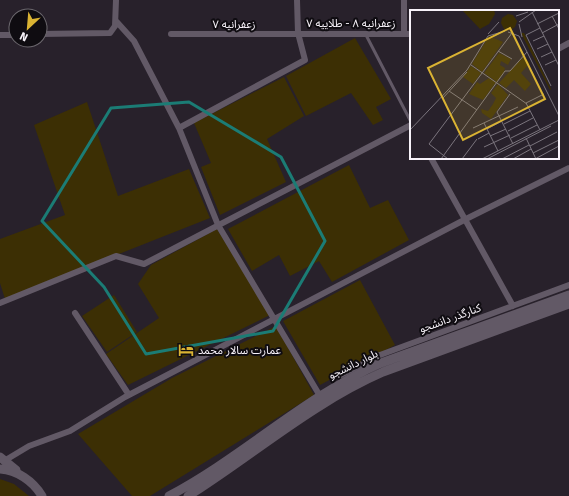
<svg xmlns="http://www.w3.org/2000/svg" width="569" height="496" font-family="'Fira Sans','Noto Sans Arabic',sans-serif">
<rect width="100%" height="100%" fill="#28212b"/>
<path fill="#3c2f04" d="M355,38l36,61 -15,8 7,13 -10,5 -22,-32 -45,23 -20,-40z
M284,77l20,39 -37,23 19,43 -66,33 -19,-48 10,-4 -17,-40z
M87,102l31,94 71,-27 21,49 -205,81 -5,-16v-44l65,-24 -31,-90z
M349,165l21,43 18,-8 21,40 -77,42 -13,-21 -29,15 -11,-21 -27,16 -24,-42z
M217,229l53,86 -142,70 -22,-31 53,-36 -21,-34 13,-19z
M360,280l35,65 -75,40 -37,-64z
M114,295l23,37 -30,20 -25,-36z
M276,326l38,69 -164,101h-18l-54,-62 94,-56z
M0,479l14,5 15,12h-29z"/>
<g fill="none" stroke-linecap="round" stroke-linejoin="round">
<path stroke="#625966" stroke-width="3" d="M366,35l45,87"/>
<path stroke="#625966" stroke-width="6" d="M116,21l18,20 45,87 39,97 102,171
M40,34l70,-1 5,-7 1,-26
M171,34h240
M404,34v-34
M0,35h16
M558,49l11,-6
M179,128l126,-68 -7,-27 -1,-33
M431,158l82,148
M0,303l116,-47 28,8 267,-139
M75,313l54,82
M341,375l39,-20 189,-70
M4,461l25,-15 41,-15 55,-34 341,-178 103,-51"/>
<path stroke="#625966" stroke-width="9" d="M0,457l16,13
M0,469c17,1 33,12 42,27
M169,496c74,-39 135,-99 212,-133l188,-68
M188,496c65,-41 124,-93 195,-124l186,-68"/>
</g>
<path fill="none" stroke="#1b7c75" stroke-width="3" stroke-linejoin="round" d="M189,102l92,55 44,84 -52,90 -127,23 -42,-67 -62,-66 69,-113z"/>
<defs>
<g id="hotel-bare" transform="scale(1.2)"><path d="M-6-4.5h1.5V1H6V5H4.5V3h-9V5H-6ZM-4 0a1.8 1.8 0 1 1 3.6 0ZM.5 0V-2.5h3Q6-2.5 6 0Z" fill="#dab333" stroke="#0f0c11" stroke-width="2.5" paint-order="stroke"/></g>
</defs>
<g fill-rule="evenodd">
<use href="#hotel-bare" x="186" y="350"/>
</g>
<g text-anchor="middle" stroke-width="4" stroke-linejoin="round" paint-order="stroke">
<g font-size="11" fill="#f8f3fa" stroke="#0f0c11">
<text x="351" y="27">زعفرانیه ۸ - طلاییه ۷</text>
<text x="234" y="28">زعفرانیه ۷</text>
<text transform="translate(450 318) rotate(-20)" y="4">کنارگذر دانشجو</text>
<text transform="translate(353 364) rotate(-26)" y="4">بلوار دانشجو</text>
</g>
<g font-size="11" fill="#f8f3fa" stroke="#0f0c11" text-anchor="start">
<text x="198" y="354">عمارت سالار محمد</text>
</g>
</g>
<g transform="translate(410 10)">
<rect width="149" height="149" fill="#28212b"/>
<path d="M52,0h32l1,4 -6,10 -9,5zM98,4l5,1 4,6 -2,6 -4,3 -7,-1 -3,-6 1,-5zM111,23h3l27,56 -1,1zM79,26l14,6 -21,30 -10,-8zM89,43l12,6 -3,6 -7,-4 -1,4 5,3 -1,4 -7,10 -13,-9zM113,47l7,6 -9,10 10,11 -6,7 -11,-11 -8,8 -7,-5zM61,56l10,7 -8,11 -10,-7zM79,68l7,4 -13,18 -14,-6 8,-12 3,2zM88,74l10,11 -17,24 -9,-6 -1,-4 7,2 5,-7 3,-6 -5,-5z" fill="#3c2f04"/>
<path fill="none" stroke="#7b757e" stroke-width="1" d="M122,2l27,54M106,6l12,-4M142,6l7,13M109,12l17,-12M109,14l3,13M127,14l22,-11M130,18l-14,7 25,51M98,22l11,4 40,80M132,23l17,-9M78,24l11,-12M123,31l11,-5M127,39l11,-5M88,41l14,8M131,47l11,-5M61,55l56,39M135,55l11,-5M39,81l28,19M100,84l-13,18 16,32M32,89l25,-27M74,113l14,28M94,114l26,-13M63,118l45,-21M77,119l15,-8M0,120l57,-60 21,-34 17,-5M130,120l-14,-27 18,-9M98,121l25,-13M80,126l16,-7M101,128l26,-13M116,128l10,21M68,129l11,-6M120,136l27,-14M74,137l26,-12M123,143l26,-13M31,149l64,-88h5l17,-19M38,149l-19,-15 83,-111M52,149l15,-20M72,149l77,-39M77,149l64,-33M92,149l27,-14M103,149l18,-10M125,149l24,-13"/>
<path fill="#dab333" fill-opacity="0.15" stroke="#dab333" stroke-width="2" d="M100,18l35,71 -82,41 -35,-72z"/>
<rect width="149" height="149" fill="none" stroke="#f8f3fa" stroke-width="2"/>
</g>
<g transform="translate(28 28) rotate(206)"><circle r="19" fill="#0f0c11" stroke="#6c686e"/>
<path d="M0-3L7 15L0 10L-7 15Z" fill="#dab333"/>
<text y="-6" font-size="11" font-weight="bold" text-anchor="middle" fill="#f8f3fa">N</text>
</g>
</svg>
